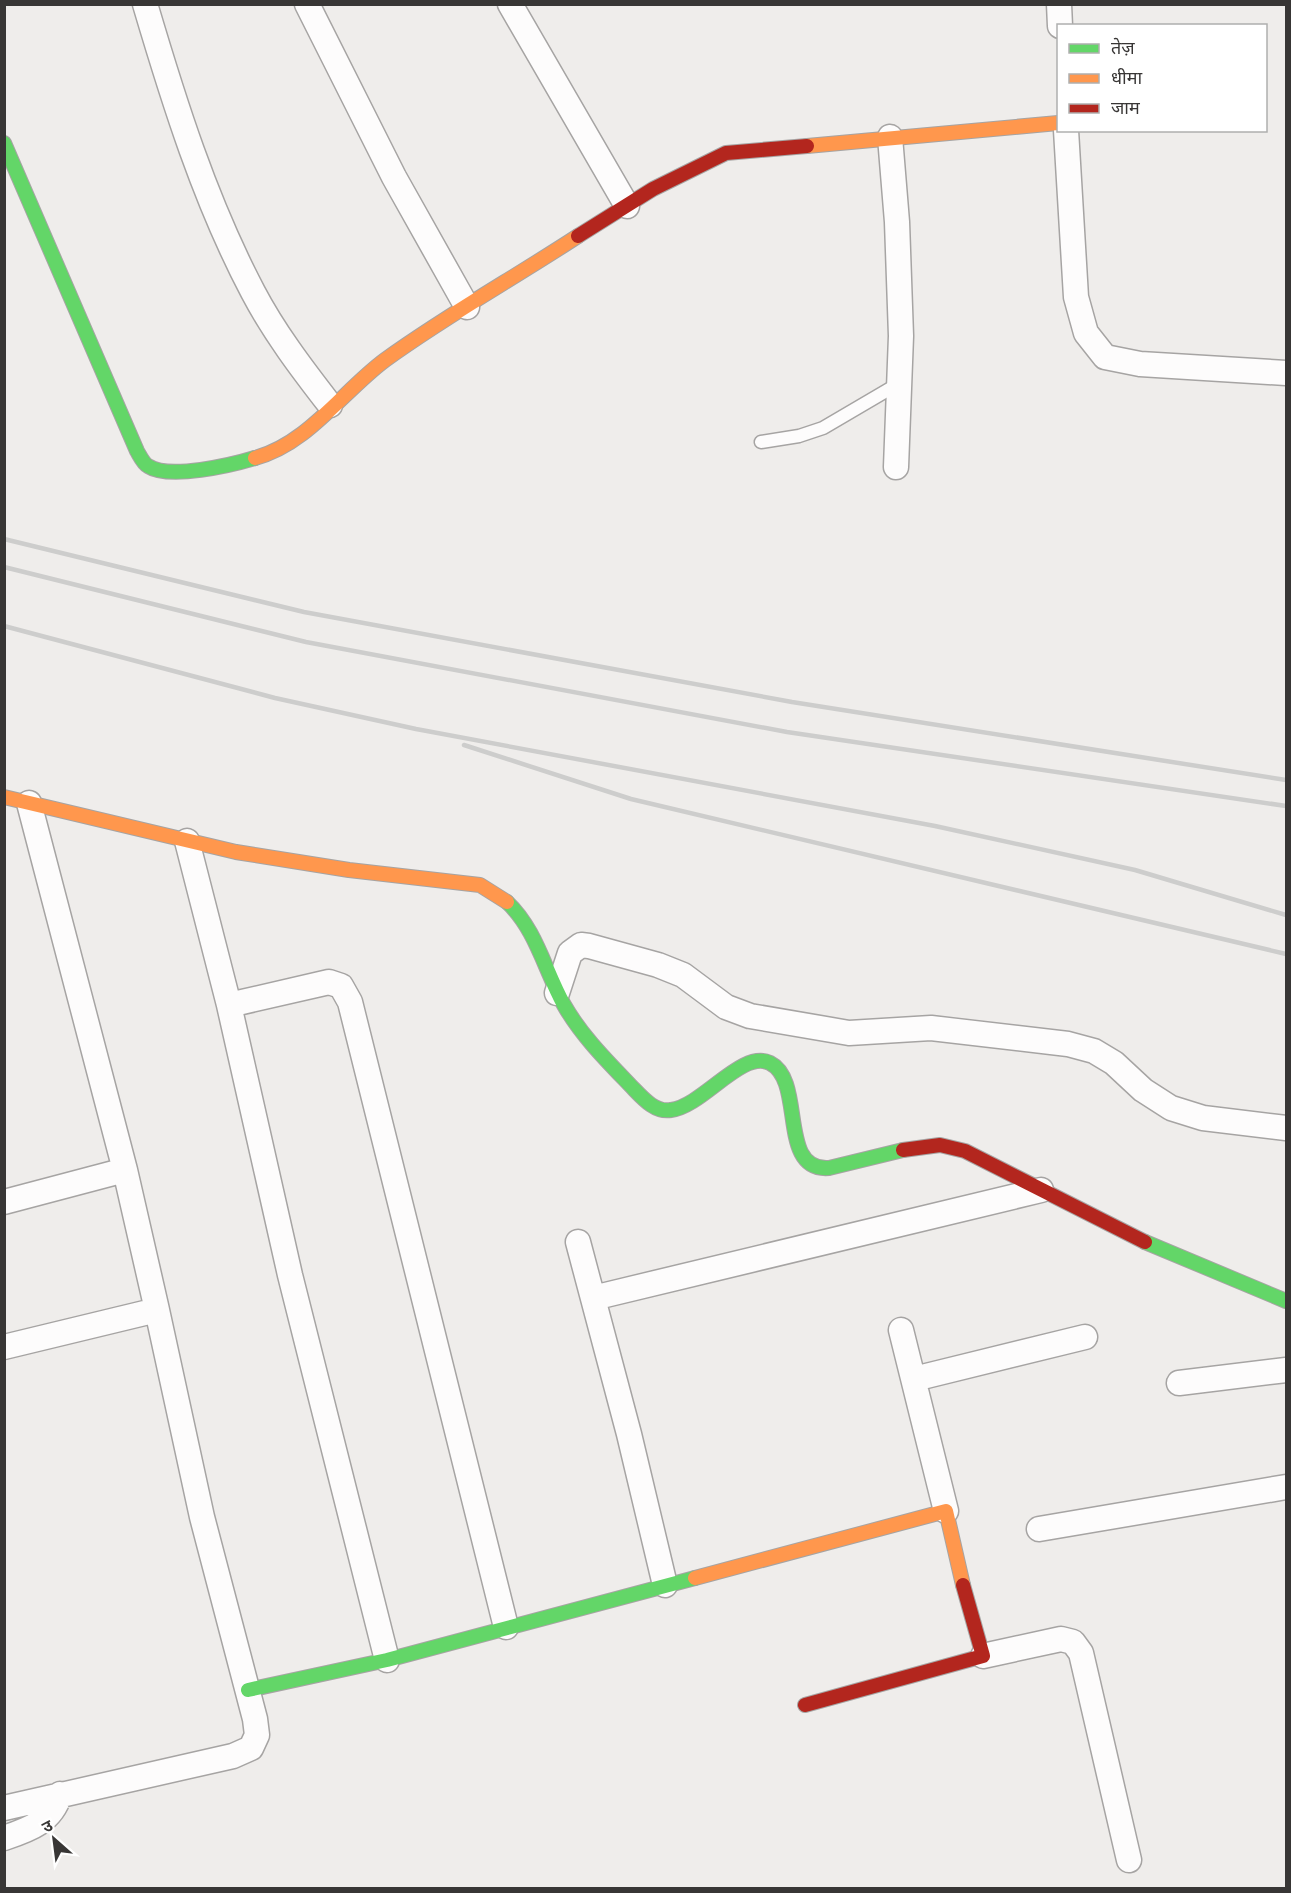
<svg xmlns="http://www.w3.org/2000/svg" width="1291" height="1893" font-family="'Alegreya Sans','Noto Sans Devanagari',sans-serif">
<rect width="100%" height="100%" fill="#efedeb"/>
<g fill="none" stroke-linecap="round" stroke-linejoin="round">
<g stroke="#a6a4a3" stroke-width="15">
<path id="lane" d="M761,442l38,-6 24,-8 75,-44"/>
</g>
<g stroke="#a6a4a3" stroke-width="27">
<path id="street" d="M145,4c29,98 60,197 108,288 21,40 49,77 77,113
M307,4l87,173 73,130
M510,4l117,202
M1059,4l1,22
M1066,130l10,167 10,36 19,24 35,7 146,9
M890,137l7,85 4,114 -5,131
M187,841l42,164 61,270 97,385
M557,993l13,-40 11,-8 8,1 69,19 25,10 43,32 24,9 99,17 82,-5 137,16 26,7 20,12 29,27 28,18 32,10 83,10
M229,1005l100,-23 12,4 9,16 156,625
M4,1202l121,-32 -96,-367
M578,1242l51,192 36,151
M593,1298l448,-108
M901,1330l45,181
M4,1347l153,-37 -32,-140
M914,1379l171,-42
M1179,1383l107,-13
M1039,1529l247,-42
M983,1656l78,-17 12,3 8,11 48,207
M4,1808l229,-52 18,-8 6,-13 -2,-16 -53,-202 -45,-207
M4,1838c27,-9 48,-17 56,-44"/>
</g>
<g stroke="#a6a4a3" stroke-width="16">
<path id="fast" d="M4,143l133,308c3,5 6,12 11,15 21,14 84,-1 107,-8
M507,902c29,27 38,69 57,103 17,30 42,55 66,80 11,11 24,28 41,25 32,-4 71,-61 99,-47 36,18 7,109 59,105l74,-18
M1145,1242l141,59
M248,1690l139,-30 308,-82"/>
</g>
<g stroke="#a6a4a3" stroke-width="16">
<path id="slow" d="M807,146l251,-23
M255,458c53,-14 88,-67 130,-98 62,-45 129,-82 193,-124
M4,797l232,55 113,18 131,15 27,17
M695,1578l251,-67 17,74"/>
</g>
<g stroke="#a6a4a3" stroke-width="16">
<path id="jam" d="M578,236l75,-47 73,-36 81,-7
M903,1150l37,-5 25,6 180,91
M805,1705l178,-49 -20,-71"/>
</g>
<use href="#lane" stroke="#fdfcfc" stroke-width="12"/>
<use href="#street" stroke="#fdfcfc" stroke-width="24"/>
<use href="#fast" stroke="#63d668" stroke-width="14"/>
<use href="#slow" stroke="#ff974d" stroke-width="14"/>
<use href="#jam" stroke="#b3261e" stroke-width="14"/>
<path stroke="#cdcdcc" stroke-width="4.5" d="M4,539l300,73 488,90 494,78
M4,567l302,75 481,90 499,74
M4,626l271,72 141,31 519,97 200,44 151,45
M464,745l167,54 655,155"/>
</g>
<rect width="1291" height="1893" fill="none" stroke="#383635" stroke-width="12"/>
<rect x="1057" y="24" width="210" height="108" fill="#ffffff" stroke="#afafae" stroke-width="1.5"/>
<rect x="1069" y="44" width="30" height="9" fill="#63d668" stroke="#afafae" stroke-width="1.5"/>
<text x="1111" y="54" font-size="18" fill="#383635">तेज़</text>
<rect x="1069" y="74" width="30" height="9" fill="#ff974d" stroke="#afafae" stroke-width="1.5"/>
<text x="1111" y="84" font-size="18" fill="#383635">धीमा</text>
<rect x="1069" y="104" width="30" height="9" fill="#b3261e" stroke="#afafae" stroke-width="1.5"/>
<text x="1111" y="114" font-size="18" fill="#383635">जाम</text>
<g transform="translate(54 1839) rotate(332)" stroke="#ffffff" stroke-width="4.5" paint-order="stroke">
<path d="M0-4.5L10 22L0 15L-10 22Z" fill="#383635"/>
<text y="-9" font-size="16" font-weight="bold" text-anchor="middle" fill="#383635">उ</text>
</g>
</svg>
